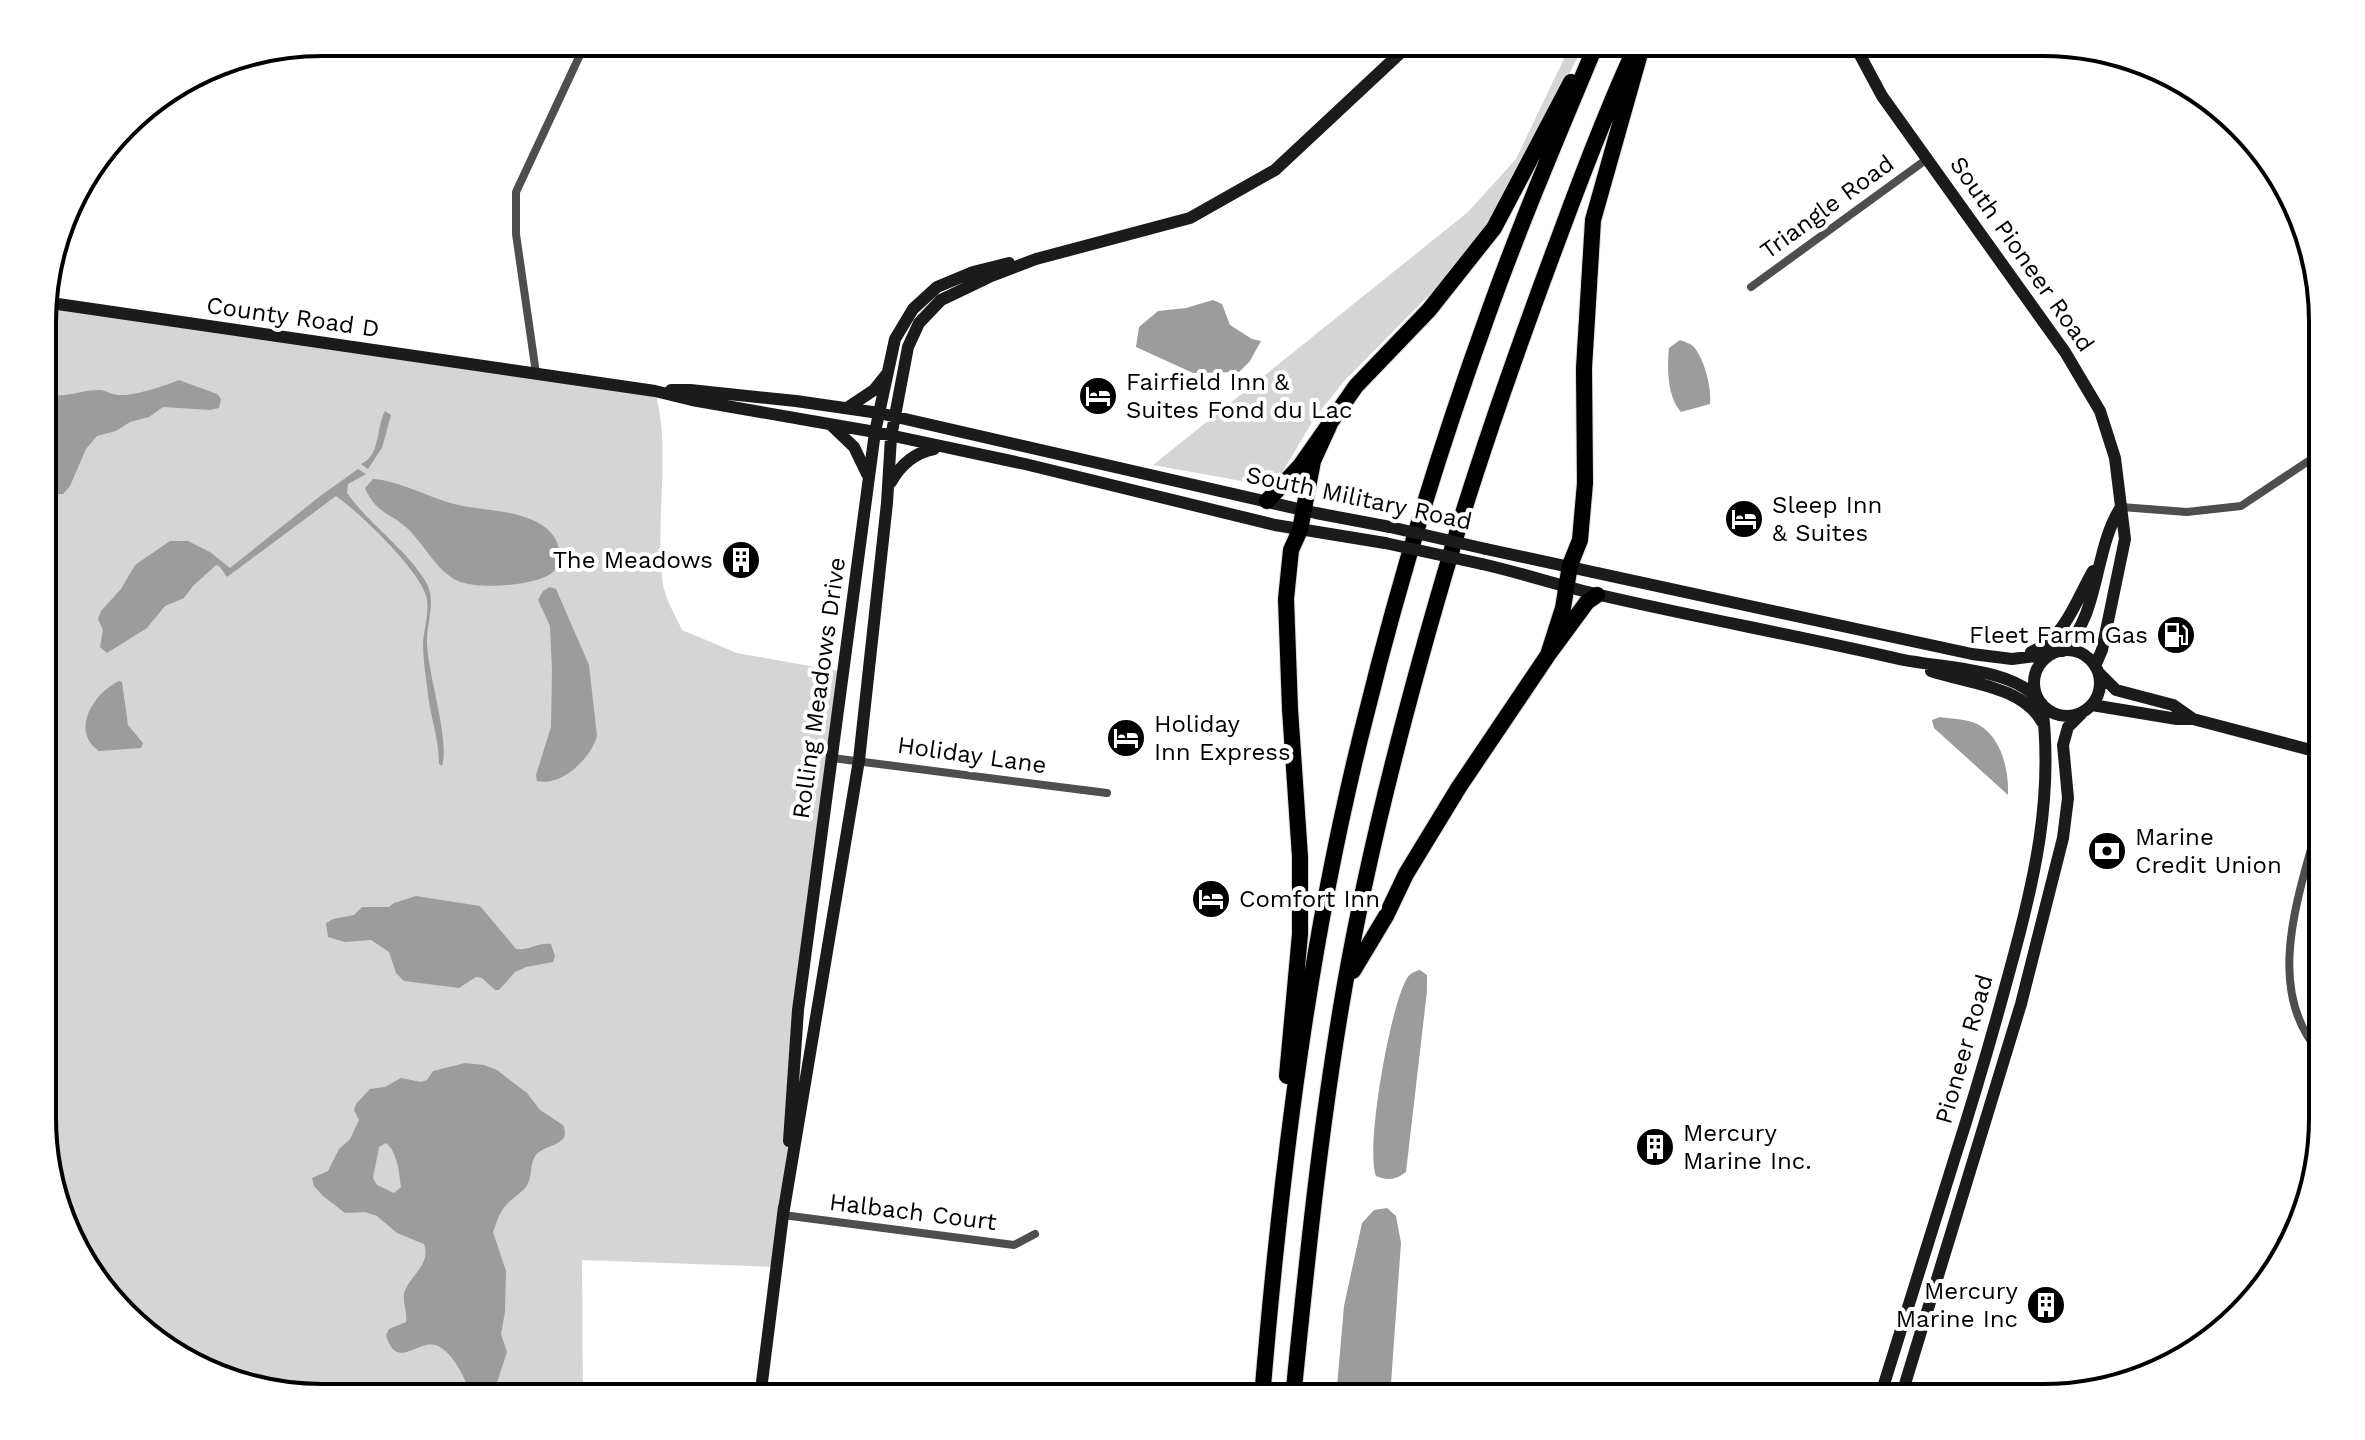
<svg xmlns="http://www.w3.org/2000/svg" width="2365" height="1440" font-family="'Work Sans',sans-serif">
<rect width="100%" height="100%" fill="#fff"/>
<path fill="#d5d5d5" d="M1572,42h14l-69,130 -27,47 -22,30 -31,38 -92,93 -31,39 -34,57 -8,7 -14,1 -105,-19 315,-253 48,-53z
M44,302l611,89c17,62 -1,129 8,193 2,15 13,32 19,46l55,23 107,19 -30,219 -36,376 -196,-7 1,138h-262l-89,-15 -65,-32 -78,-78 -45,-119z"/>
<path fill="#9c9c9c" fill-rule="evenodd" d="M1213,300l9,4 8,21 22,14 9,2 -11,20 -11,11 -46,1 -57,-26 3,-20 19,-16 28,-3z
M1680,340c5,2 9,3 13,6 11,11 19,43 17,58l-29,8c-14,-15 -14,-45 -12,-64z
M179,380l38,14 4,5 -2,9 -9,2 -47,-3 -14,10 -19,5 -14,9 -19,5 -11,13 -16,37 -7,8h-11l-8,-5v-96c20,7 37,-4 57,-3 6,1 11,5 18,5 15,1 46,-9 60,-15z
M385,411l6,4 -9,33 -14,21 -7,-5c20,-9 15,-37 24,-53z
M358,469l8,5 -18,10 -1,9c22,31 61,58 79,89 11,19 0,41 1,61 1,32 23,97 15,123l-3,-2c0,-27 -10,-51 -12,-78 -2,-14 -4,-29 -4,-43 1,-14 6,-28 4,-43 -3,-26 -68,-88 -91,-104l-109,81 -7,-10 -4,-2 -23,21 -9,12 -19,8 -18,22 -40,25 -7,-6 3,-17 -5,-11 3,-8 20,-22 14,-24 35,-24h18l22,11 20,16 89,-71z
M373,479c27,2 55,18 81,25 27,7 58,5 83,18 11,6 20,15 22,27 1,8 0,17 -6,23 -16,14 -75,18 -95,9 -22,-10 -33,-36 -50,-52 -19,-18 -31,-14 -43,-41z
M550,587l6,2 33,76 8,71c-6,22 -35,51 -60,45l-1,-6 15,-48 1,-57 -2,-44 -12,-26 5,-9z
M119,681l3,1 6,43 15,18 -2,5 -42,3c-30,-21 -4,-59 20,-70z
M1940,717c12,2 29,2 39,8 23,13 30,46 29,70l-74,-67 -2,-8z
M416,896l64,10 36,43c13,2 22,-7 35,-5l4,12 -2,6 -27,5 -11,5 -16,18h-4l-13,-12 -6,-1 -17,11 -55,-7 -8,-8 -7,-21 -18,-12 -26,2 -17,-5 -2,-14 7,-4 21,-4 8,-8h27l5,-4z
M1420,970l7,5v16l-21,181c-10,8 -18,9 -30,4 -11,-29 14,-167 30,-196 3,-6 7,-8 14,-10z
M465,1063l19,2 13,5 30,23 13,17 23,15c10,23 -22,18 -29,33 -4,8 -2,21 -8,29 -7,8 -17,13 -23,22 -5,7 -7,16 -10,23l13,39 -1,41 -4,22 6,18 -15,46h-19c-7,-16 -18,-44 -35,-52 -20,-9 -41,27 -52,-11l3,-6 17,-7c2,-11 -5,-21 -1,-32 7,-16 26,-26 19,-46l-27,-11 -20,-17 -12,-4 -20,1 -22,-17 -9,-10 -2,-8 16,-7 11,-22 11,-10 9,-19 -5,-10 2,-6 14,-15 15,-2 16,-9 20,4 6,-2 6,-9zM386,1143c12,10 13,30 15,44l-7,6 -17,-8 -4,-7 6,-31z
M1387,1208l9,8 5,27 -11,155h-54l8,-92 18,-83 12,-13z"/>
<g fill="none" stroke-linecap="round" stroke-linejoin="round">
<g stroke="#dbdbdb" stroke-width="18">
<path id="motorway" d="M1267,501l33,-35 56,-80 73,-76 65,-82 77,-146
M1548,655l15,-47 7,-43 10,-25 5,-57 -1,-115 9,-148 46,-163
M1353,971l33,-55 20,-42 53,-87 89,-132 39,-53 10,-7
M1287,1076l13,-142v-77l-10,-148 -4,-110 5,-49 9,-20 13,-69 16,-35
M1262,1398c19,-229 47,-460 104,-683 33,-134 74,-268 121,-398 33,-93 72,-184 110,-275
M1293,1398c14,-139 28,-277 52,-414 26,-148 65,-294 108,-438 32,-107 69,-210 108,-314 24,-65 48,-128 77,-190"/>
</g>
<path stroke="#4e4e4e" stroke-width="8" d="M1751,287l176,-128
M536,373l-20,-139v-42l70,-150
M2121,507l66,5 54,-6 81,-54
M832,758l275,35
M2322,809c-19,76 -63,179 0,246
M783,1215l231,30 21,-11"/>
<path stroke="#1b1b1b" stroke-width="12" d="M1853,42l29,54 183,256 35,59 15,47 10,81 -23,111 -7,16
M44,302l611,89 37,9 183,32 150,32 250,61 110,18
M671,390h19l106,11 83,12 437,100 74,14
M847,408l27,-18 12,-15
M831,425l23,22 13,27
M891,482c10,-18 23,-29 43,-33
M1486,549l486,105 40,5 40,-5
M1482,564c40,9 78,22 118,31 99,23 200,41 299,64 40,9 111,8 139,40
M2034 683a33 33 0 1 1 66 0a33 33 0 1 1-66 0Z
M2063,651c38,-38 30,-101 58,-144
M2031,652c34,-13 45,-52 62,-81
M1931,671c35,12 92,15 111,51
M2098,672l18,18 57,15 20,14
M2092,705l85,14h16l129,34
M789,1141l9,-131 16,-119 61,-459 20,-93 18,-30 24,-22 36,-15 36,-9
M783,1215l76,-455 28,-257 4,-66 17,-90 11,-24 22,-23 48,-23 47,-18 154,-41 85,-48 137,-128
M1880,1397c25,-79 49,-158 74,-237 20,-62 38,-124 55,-187 25,-90 45,-175 33,-269
M1901,1397l120,-393 42,-166 5,-40 -5,-53 5,-18 14,-14
M760,1398l24,-191"/>
<use href="#motorway" stroke="#000" stroke-width="16"/>
<path stroke="#1b1b1b" stroke-width="12" d="M1390,527l96,22
M1385,543l97,21"/>
</g>
<defs>
<g id="hotel-disc" transform="scale(2)"><circle r="9.5" fill="#000" stroke="#fff"/><path d="M-6-4.5h1.5V1H6V5H4.5V3h-9V5H-6ZM-4 0a1.8 1.8 0 1 1 3.6 0ZM.5 0V-2.5h3Q6-2.5 6 0Z" fill="#fff"/></g>
<g id="building-disc" transform="scale(2)"><circle r="9.5" fill="#000" stroke="#fff"/><path d="M-4-6H4V6H1V3H-1V6H-4ZM-2.5-4.3h1.7v1.8h-1.7ZM.8-4.3h1.7v1.8H.8ZM-2.5-1h1.7V.8h-1.7ZM.8-1h1.7V.8H.8Z" fill="#fff"/></g>
<g id="fuel-disc" transform="scale(2)"><circle r="9.5" fill="#000" stroke="#fff"/><path d="M-5.5-6h7V0h2V4h1.3V-2.5L3-4.5l.8-.8L6-3V5H2.5V1h-1V6h-7ZM-4.2-4.7v3.2H.2V-4.7Z" fill="#fff"/></g>
<g id="bank-disc" transform="scale(2)"><circle r="9.5" fill="#000" stroke="#fff"/><path d="M-6-4H6V4H-6ZM0-2.3a2.3 2.3 0 1 0 0 4.6a2.3 2.3 0 1 0 0-4.6Z" fill="#fff"/></g>
</defs>
<g fill-rule="evenodd">
<use href="#hotel-disc" x="1098" y="396"/>
<use href="#hotel-disc" x="1744" y="519"/>
<use href="#building-disc" x="741" y="560"/>
<use href="#fuel-disc" x="2176" y="635"/>
<use href="#hotel-disc" x="1126" y="738"/>
<use href="#bank-disc" x="2107" y="851"/>
<use href="#hotel-disc" x="1211" y="899"/>
<use href="#building-disc" x="1655" y="1147"/>
<use href="#building-disc" x="2046" y="1305"/>
</g>
<g text-anchor="middle" stroke-width="8" stroke-linejoin="round" paint-order="stroke">
<g font-size="24" fill="#000" stroke="#fff">
<text transform="translate(1827 207) rotate(-36)" y="8">Triangle Road</text>
<text transform="translate(2022 254) rotate(55)" y="8">South Pioneer Road</text>
<text transform="translate(293 317) rotate(8)" y="8">County Road D</text>
<text transform="translate(1359 498) rotate(12)" y="8">South Military Road</text>
<text transform="translate(819 688) rotate(-82)" y="8">Rolling Meadows Drive</text>
<text transform="translate(972 755) rotate(8)" y="8">Holiday Lane</text>
<text transform="translate(1964 1049) rotate(-74)" y="8">Pioneer Road</text>
<text transform="translate(913 1212) rotate(7)" y="8">Halbach Court</text>
</g>
<g font-size="24" fill="#000" stroke="#fff" text-anchor="start">
<text x="1126" y="390">Fairfield Inn &amp;<tspan x="1126" dy="28">Suites Fond du Lac</tspan></text>
<text x="1772" y="513">Sleep Inn<tspan x="1772" dy="28">&amp; Suites</tspan></text>
<text x="713" y="568" text-anchor="end">The Meadows</text>
<text x="2148" y="643" text-anchor="end">Fleet Farm Gas</text>
<text x="1154" y="732">Holiday<tspan x="1154" dy="28">Inn Express</tspan></text>
<text x="2135" y="845">Marine<tspan x="2135" dy="28">Credit Union</tspan></text>
<text x="1239" y="907">Comfort Inn</text>
<text x="1683" y="1141">Mercury<tspan x="1683" dy="28">Marine Inc.</tspan></text>
<text x="2018" y="1299" text-anchor="end">Mercury<tspan x="2018" dy="28">Marine Inc</tspan></text>
</g>
</g>
<path d="M0 0H2365V1440H0ZM322 56H2043A266 266 0 0 1 2309 322V1118A266 266 0 0 1 2043 1384H322A266 266 0 0 1 56 1118V322A266 266 0 0 1 322 56Z" fill="#fff" fill-rule="evenodd"/>
<path fill="none" stroke="#000" stroke-width="4" d="M322 56H2043A266 266 0 0 1 2309 322V1118A266 266 0 0 1 2043 1384H322A266 266 0 0 1 56 1118V322A266 266 0 0 1 322 56Z"/>
</svg>
